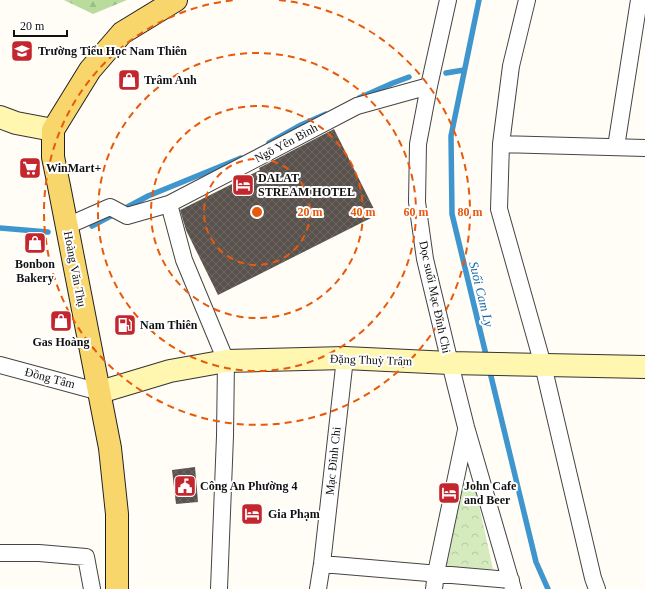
<svg xmlns="http://www.w3.org/2000/svg" width="645" height="589" font-family="'Times New Roman',serif">
<defs>
<pattern id="forest-firs" width="22" height="20" patternUnits="userSpaceOnUse"><rect width="22" height="20" fill="#b9dc9c"/><path d="M5 1l3.5 6h-7zM16 11l3.5 6h-7z" fill="#9ebc85"/></pattern>
<pattern id="park-crowns" width="20" height="18" patternUnits="userSpaceOnUse"><rect width="20" height="18" fill="#d5ebbd"/><path d="M2 6a3 3 0 1 1 6 0M12 15a3 3 0 1 1 6 0" fill="none" stroke="#b6c8a1"/></pattern>
<pattern id="building-cross-hatch" width="8" height="8" patternUnits="userSpaceOnUse"><rect width="8" height="8" fill="#5a524d"/><path d="M0 0l8 8M0 8l8-8" fill="none" stroke="#6d6662"/></pattern>
</defs>
<rect width="100%" height="100%" fill="#fffdf5"/>
<path fill="url(#forest-firs)" d="M64,0h63l-34,14z"/>
<path fill="url(#park-crowns)" d="M460,474l16,18 17,77 -49,-1z"/>
<g fill="none" stroke-linecap="round" stroke-linejoin="round">
<path stroke="#3f96cf" stroke-width="5.5" d="M479,0l-28,136 1,78 35,145
M446,73l18,-3
M359,98l34,-15 16,-6
M269,143l32,-18 25,-11
M92,226l56,-30 93,-38
M0,228l48,4
M489,368l47,194 12,27"/>
</g>
<path fill="url(#building-cross-hatch)" d="M334,129l43,86 -159,80 -32,-65 -6,-20 80,-40 -1,-2z
M195,467l3,35 -22,2 -4,-34z"/>
<g fill="none" stroke-linecap="round" stroke-linejoin="round">
<g stroke="#444" stroke-width="18">
<path id="street" d="M448,0l-19,86 -11,58 -1,58 8,57 25,104 16,64 47,162
M527,0l-16,66 -10,78 -2,65 44,156 50,213 4,11
M501,144l144,4
M616,147l23,-147
M67,226l43,-19 17,9 42,-12
M0,365l100,27
M0,553h39l47,4 6,32
M322,564l189,16
M219,589l6,-153 1,-75 -42,-101 -15,-56 188,-98 72,-20
M318,589l4,-25 23,-206
M434,589l2,-16 30,-143"/>
</g>
<g stroke="#333" stroke-width="24">
<path id="secondary" d="M0,117l16,6 37,7
M100,392l70,-21 56,-10 119,-3 105,5 195,4"/>
</g>
<g stroke="#222" stroke-width="24">
<path id="primary" d="M117,589v-75l-7,-66 -51,-262 -6,-29v-27l37,-60 32,-37 54,-33"/>
</g>
<use href="#street" stroke="#fff" stroke-width="16"/>
<use href="#secondary" stroke="#fff6b0" stroke-width="22"/>
<use href="#primary" stroke="#f9d66b" stroke-width="22"/>
</g>
<g fill="none" stroke="#e8590c" stroke-width="2" stroke-dasharray="7 5">
<circle cx="257" cy="212" r="53"/>
<circle cx="257" cy="212" r="106"/>
<circle cx="257" cy="212" r="159"/>
<path d="M279 0A213 213 0 1 1 235 0"/>
</g>
<defs>
<g id="school-square" transform="scale(1.15)"><rect x="-9" y="-9" width="18" height="18" rx="4" fill="#c4262e" stroke="#fff"/><path d="M0-5L7-2L0 1L-7-2ZM-4 1L0 2.5L4 1V4Q0 6-4 4Z" fill="#fff"/></g>
<g id="shop-square" transform="scale(1.15)"><rect x="-9" y="-9" width="18" height="18" rx="4" fill="#c4262e" stroke="#fff"/><path d="M-5-2.5h2.3a2.7 3.5 0 0 1 5.4 0H5L5.5 6h-11ZM-1.5-2.5h3a1.5 2.3 0 0 0-3 0Z" fill="#fff"/></g>
<g id="supermarket-square" transform="scale(1.15)"><rect x="-9" y="-9" width="18" height="18" rx="4" fill="#c4262e" stroke="#fff"/><path d="M-6-5.5h2.5l.6 2H6L4.5 2H-2.5L-4.4-4H-6ZM-1.5 3.2a1.3 1.3 0 1 0 .1 0ZM3 3.2a1.3 1.3 0 1 0 .1 0Z" fill="#fff"/></g>
<g id="hotel-square" transform="scale(1.15)"><rect x="-9" y="-9" width="18" height="18" rx="4" fill="#c4262e" stroke="#fff"/><path d="M-6-4.5h1.5V1H6V5H4.5V3h-9V5H-6ZM-4 0a1.8 1.8 0 1 1 3.6 0ZM.5 0V-2.5h3Q6-2.5 6 0Z" fill="#fff"/></g>
<g id="fuel-square" transform="scale(1.15)"><rect x="-9" y="-9" width="18" height="18" rx="4" fill="#c4262e" stroke="#fff"/><path d="M-5.5-6h7V0h2V4h1.3V-2.5L3-4.5l.8-.8L6-3V5H2.5V1h-1V6h-7ZM-4.2-4.7v3.2H.2V-4.7Z" fill="#fff"/></g>
<g id="civic-square" transform="scale(1.15)"><rect x="-9" y="-9" width="18" height="18" rx="4" fill="#c4262e" stroke="#fff"/><path d="M-.6-6.5H3V-4.5H.6V-3L4-1V1h2V6H-6V1h2V-1L-.6-3ZM-1.2 2.5V6h2.4V2.5Z" fill="#fff"/></g>
</defs>
<g fill-rule="evenodd">
<use href="#school-square" x="22" y="51"/>
<use href="#shop-square" x="129" y="80"/>
<use href="#supermarket-square" x="30" y="168"/>
<use href="#hotel-square" x="243" y="185"/>
<use href="#shop-square" x="35" y="243"/>
<use href="#shop-square" x="61" y="321"/>
<use href="#fuel-square" x="125" y="325"/>
<use href="#civic-square" x="185" y="486"/>
<use href="#hotel-square" x="449" y="493"/>
<use href="#hotel-square" x="252" y="514"/>
</g>
<g text-anchor="middle" stroke-width="4" stroke-linejoin="round" paint-order="stroke">
<g font-size="12" font-weight="bold" fill="#111" stroke="#fff" text-anchor="start">
<text x="38" y="55">Trường Tiểu Học Nam Thiên</text>
<text x="144" y="84">Trâm Anh</text>
<text x="46" y="172">WinMart+</text>
<text x="258" y="182">DALAT<tspan x="258" dy="14">STREAM HOTEL</tspan></text>
<text x="35" y="268" text-anchor="middle">Bonbon<tspan x="35" dy="14">Bakery</tspan></text>
<text x="140" y="329">Nam Thiên</text>
<text x="61" y="346" text-anchor="middle">Gas Hoàng</text>
<text x="200" y="490">Công An Phường 4</text>
<text x="464" y="490">John Cafe<tspan x="464" dy="14">and Beer</tspan></text>
<text x="268" y="518">Gia Phạm</text>
</g>
<g font-size="12" fill="#111" stroke="#fff">
<text transform="translate(286 143) rotate(-28)" y="4">Ngõ Yên Bình</text>
<text transform="translate(75 269) rotate(79)" y="4">Hoàng Văn Thụ</text>
<text transform="translate(435 297) rotate(78)" y="4">Dọc suối Mạc Đĩnh Chi</text>
<text transform="translate(371 360) rotate(2)" y="4">Đặng Thuỳ Trâm</text>
<text transform="translate(50 378) rotate(15)" y="4">Đồng Tâm</text>
<text transform="translate(333 461) rotate(-84)" y="4">Mạc Đĩnh Chi</text>
</g>
<g font-size="13" font-style="italic" fill="#1768a6" stroke="#fff">
<text transform="translate(482 294) rotate(76)" y="5">Suối Cam Ly</text>
</g>
</g>
<circle cx="257" cy="212" r="6" fill="#e8590c" stroke="#fff" stroke-width="2"/>
<g font-size="12" text-anchor="middle" font-weight="bold" fill="#e8590c" stroke="#fff" stroke-width="4" stroke-linejoin="round" paint-order="stroke">
<text x="310" y="216">20 m</text>
<text x="363" y="216">40 m</text>
<text x="416" y="216">60 m</text>
<text x="470" y="216">80 m</text>
</g>
<path d="M14 30v6h53v-6" fill="none" stroke="#111111" stroke-width="2"/>
<text x="20" y="30" font-size="12" fill="#111111" stroke="#ffffff" stroke-width="3" paint-order="stroke">20 m</text>
</svg>
